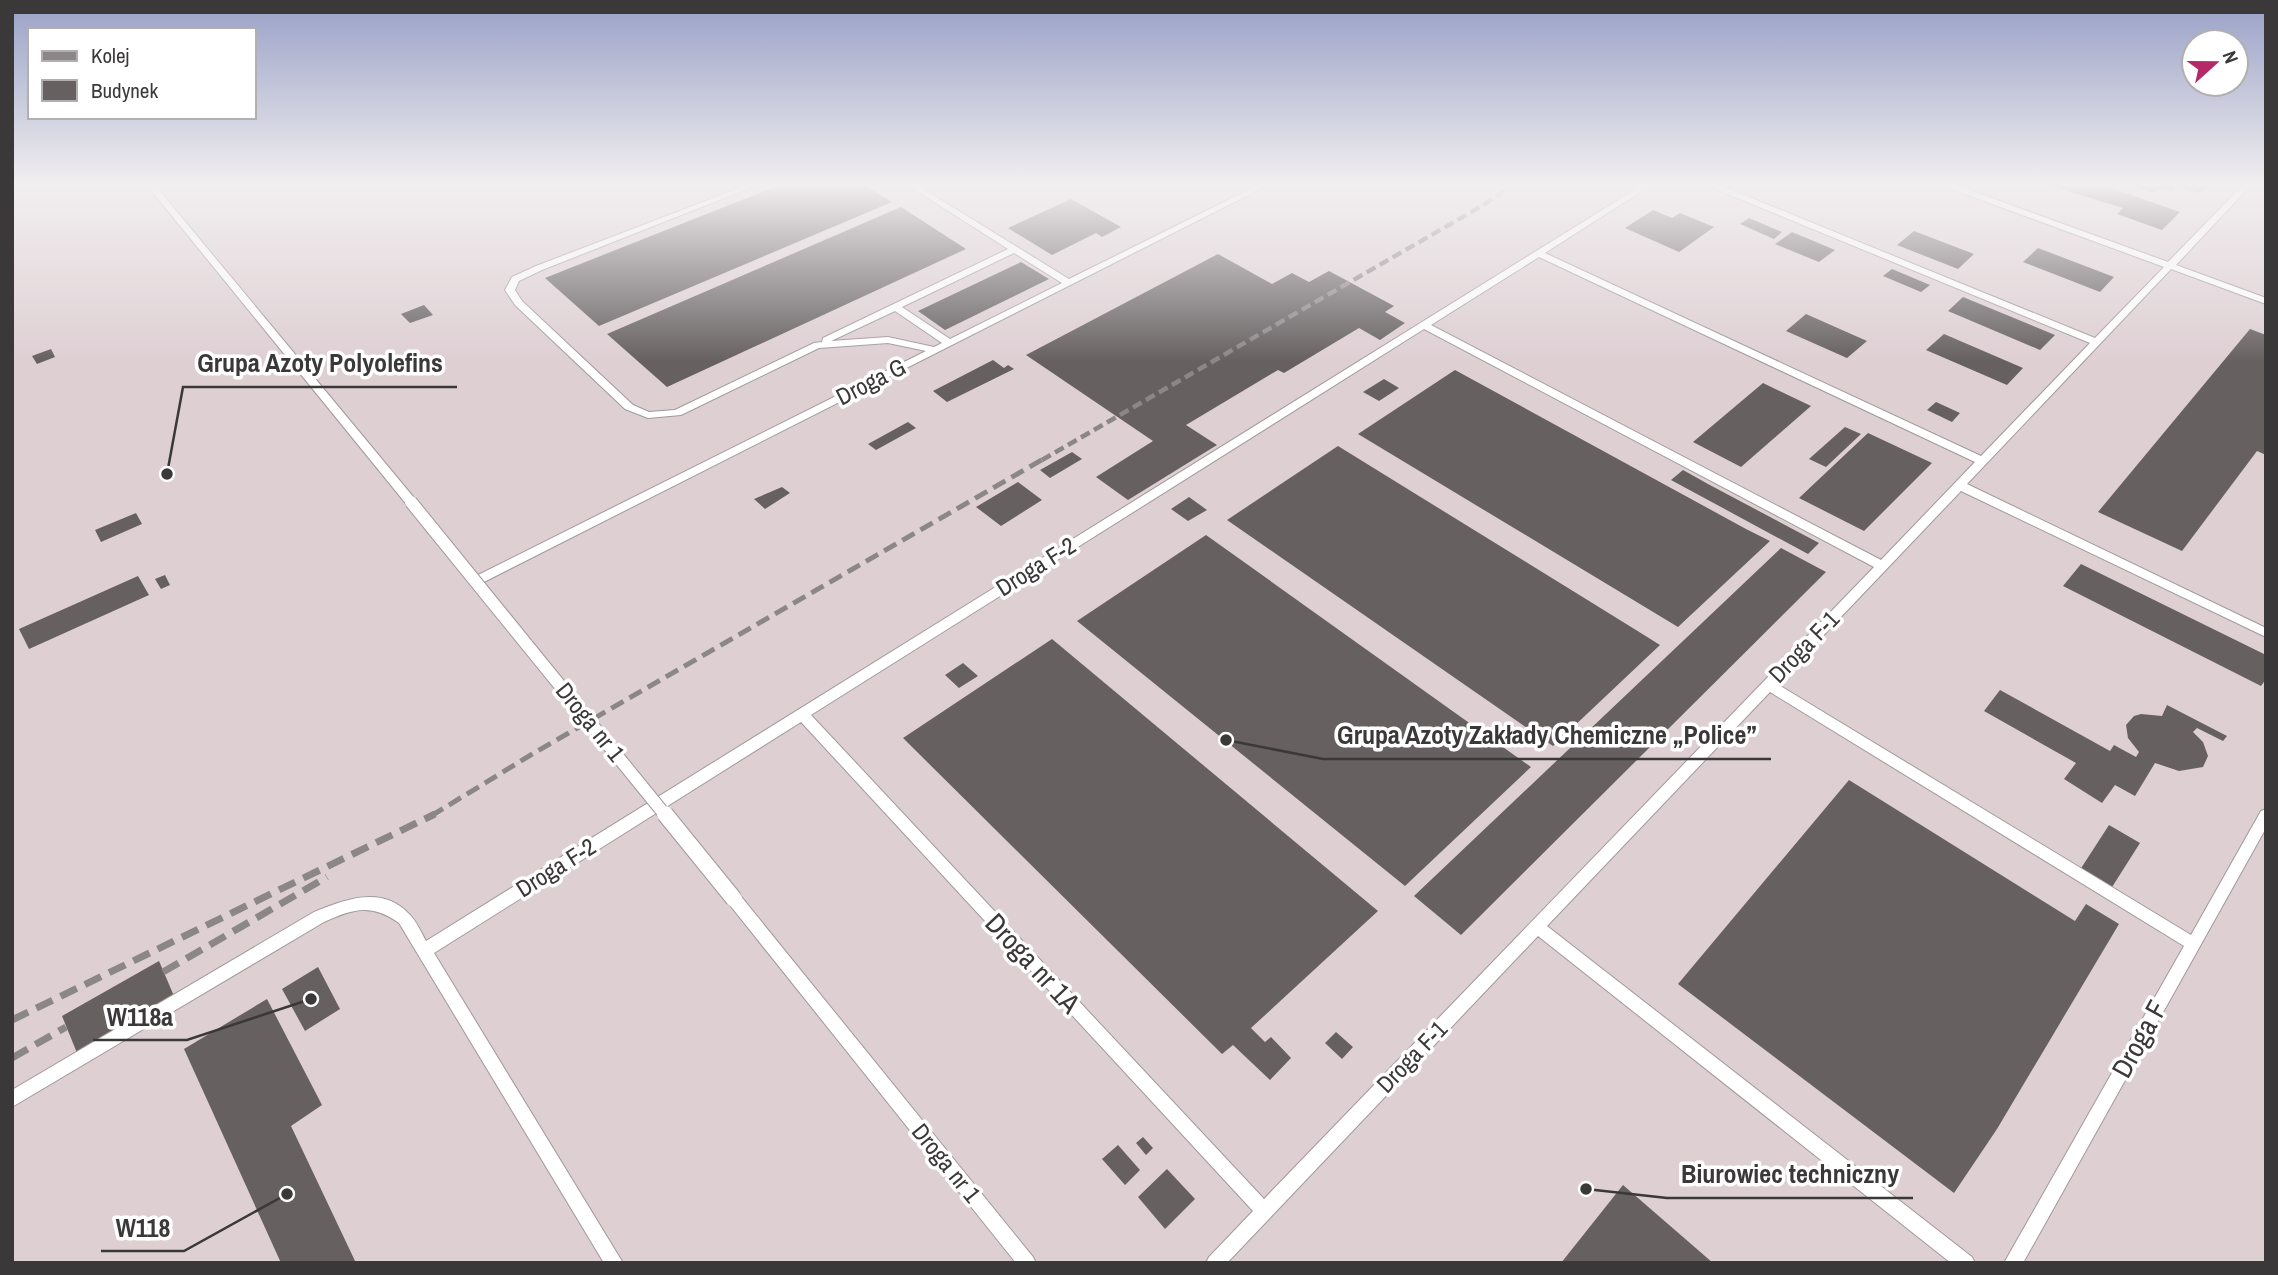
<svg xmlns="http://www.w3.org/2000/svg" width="2278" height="1275" font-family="'Archivo Narrow',sans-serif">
<rect width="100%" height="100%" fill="#e3dcde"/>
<path fill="#decfd3" d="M12,184h2254v1079h-2254z"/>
<path fill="#666061" d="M782,184h81l29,18 -293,124 -54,-48z
M2045,184h55l80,28 -18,18 -45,-16 6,-6z
M2129,184h80l-10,9 -22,-7 -5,5 -12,-4 -6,6z
M1071,199l50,28 -19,10 -6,-4 -44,22 -44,-27z
M901,207l65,42 -299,138 -60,-53z
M1653,210l19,8 8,-5 34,14 -35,25 -54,-24z
M1749,218l33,14 -8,7 -34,-15z
M1914,231l60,23 -16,15 -61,-24z
M1792,232l43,18 -16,12 -44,-18z
M2038,248l76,29 -14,15 -77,-30z
M1218,254l54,30 20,-11 17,9 20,-11 65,35 -9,6 20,11 -25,17 -21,-12 -75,45 -6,-3 -92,55 31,20 -89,55 -32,-23 57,-36 -127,-86z
M1021,262l28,17 -104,51 -27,-19z
M1892,269l38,16 -9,7 -38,-16z
M1963,297l92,38 -15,15 -92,-39z
M424,305l9,10 -23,8 -9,-9z
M1806,314l61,27 -20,17 -61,-27z
M2250,329l16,6v120l-9,-4 -75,100 -84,-39z
M1944,334l79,34 -16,17 -81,-35z
M51,349l4,8 -18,7 -5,-8z
M993,360l11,8 4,-3 6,4 -67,33 -14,-11z
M1455,370l291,159 24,12 -92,86 -320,-193z
M1384,379l15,9 -20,13 -16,-9z
M1763,383l48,23 -70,61 -48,-25z
M1936,402l24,11 -8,9 -25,-12z
M908,422l8,6 -40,22 -8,-6z
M1845,427l16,7 -35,33 -17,-8z
M1868,433l64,30 -68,68 -65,-33z
M1338,446l298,184 24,15 -107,101 -326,-226z
M1072,452l10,7 -32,19 -10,-8z
M1683,470l25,14 111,59 -11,11 -137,-74z
M1018,482l24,18 -41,26 -25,-19z
M782,487l8,6 -25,16 -11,-10z
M1189,497l18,13 -19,11 -17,-12z
M136,513l6,11 -41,18 -6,-12z
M1206,535l325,232 -126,119 -328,-265z
M1781,548l45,24 -365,363 -47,-39z
M2081,564l185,91v24l-5,7 -198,-100z
M165,575l5,10 -9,4 -6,-10z
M138,576l11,19 -120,54 -10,-20z
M1052,639l326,272 -127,117 14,14 6,-5 20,21 -21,22 -37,-35 -11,9 -319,-316z
M963,663l15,13 -19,12 -14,-13z
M2000,690l110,61 4,-6 22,12 3,-5 -11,-14 -2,-13 8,-9 7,-2 21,2 5,-11 60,31 -4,5 -26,-13 -4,4 10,10 5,14 -5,11 -24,4 -24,-8 -20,33 -20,-11 -13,18 -38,-24 12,-16 -92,-52z
M1849,780l226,141 11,-17 33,20 -122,205 -43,64 -276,-209z
M2109,825l31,18 -33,52 -31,-19z
M159,961l15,35 -97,57 -15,-37z
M318,967l22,42 -35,22 -23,-42z
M267,999l55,106 -31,21 65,137h-75l-97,-214z
M1336,1032l17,15 -11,12 -17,-16z
M1143,1137l10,11 -7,7 -10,-12z
M1118,1145l22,25 -15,15 -23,-26z
M1167,1169l28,30 -30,30 -27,-32z
M1623,1185l90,78h-152z"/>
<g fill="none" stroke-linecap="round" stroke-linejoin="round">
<g stroke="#a0999b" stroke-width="2">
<path id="service" d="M146,184h8l261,315 2,3 -2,3h-8z
M750,184h10l-218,86 -23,11 -4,9 7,11 111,104 16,7 26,-2 139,-67 8,-1 1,-4 185,-89 -102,-65h9l154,95 191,-95h10l-790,400h-8l-2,-3 2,-3 454,-227 -38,-8 -69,5 -138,67 -33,3 -23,-9 -110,-104 -10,-15 7,-13 24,-11zM1014,253l48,30 -112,56 -48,-32zM895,311l47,32 -8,4 -46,-10 -57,4z
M1644,184h9l-108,69 436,203 109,-113 -382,-157 -1,-2h10l378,154 69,-71 -221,-81 -1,-2h11l215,78 76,-78h8l-76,81 90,33v6l-95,-35 -204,215 299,144v9l-305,-146 -184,193 414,251 70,-124 5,-2v19l-243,435h-19l180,-317 -414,-254 -223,234 425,331 3,6h-24l-413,-327 -311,327h-21l3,-6 44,-46 -452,-489 -367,231 189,310h-19l-205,-340c-28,-20 -46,-14 -75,-1l-312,185v-17l302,-178c30,-12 67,-27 94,1 8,7 13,19 18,28zM1539,257l436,205 -94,98 -450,-235zM1424,329l450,238 -610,632 -453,-484z
M734,893l5,1 294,363 3,6h-20l-287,-359 -2,-5 2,-5z"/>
</g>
<use href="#service" fill="#fff" fill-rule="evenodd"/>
<path stroke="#8b8688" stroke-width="4.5" stroke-dasharray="10 5" stroke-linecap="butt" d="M1042,460l443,-256 29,-20"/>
<path stroke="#8b8688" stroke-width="5" stroke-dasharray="14 7" stroke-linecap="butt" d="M431,816l103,-63 511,-295"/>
<path stroke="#8b8688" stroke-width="7" stroke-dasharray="18 9" stroke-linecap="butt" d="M163,972l164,-95
M12,1020l423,-206
M12,1058l54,-31"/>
<g stroke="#a0999b" stroke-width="14" stroke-linecap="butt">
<path id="service-bridge-far1" d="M411,502l255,314"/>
</g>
<g stroke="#a0999b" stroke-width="18" stroke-linecap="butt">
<path id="service-bridge" d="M665,814l69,85"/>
</g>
<use href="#service-bridge-far1" stroke="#fff" stroke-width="12"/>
<use href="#service-bridge" stroke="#fff" stroke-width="16"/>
</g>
<linearGradient id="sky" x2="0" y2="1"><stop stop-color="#98a0c6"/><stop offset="0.51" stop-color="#f2eff0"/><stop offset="1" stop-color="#f2eff0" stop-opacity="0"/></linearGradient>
<rect width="2278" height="362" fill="url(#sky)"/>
<g text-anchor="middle" stroke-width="7" stroke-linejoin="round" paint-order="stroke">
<g font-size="24" fill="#3b3839" stroke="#fff">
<text transform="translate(871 382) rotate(-27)" y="8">Droga G</text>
<text transform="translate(1036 567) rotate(-32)" y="8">Droga F-2</text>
<text transform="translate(1804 647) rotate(-46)" y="8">Droga F-1</text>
<text transform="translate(590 722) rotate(51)" y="8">Droga nr 1</text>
<text transform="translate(556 868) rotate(-32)" y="8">Droga F-2</text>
<text transform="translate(1412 1057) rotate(-46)" y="8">Droga F-1</text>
<text transform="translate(946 1163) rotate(51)" y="8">Droga nr 1</text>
</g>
<g font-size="28" fill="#3b3839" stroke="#fff">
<text transform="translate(1033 963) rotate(47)" y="10">Droga nr 1A</text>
<text transform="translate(2139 1039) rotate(-61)" y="10">Droga F</text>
</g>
</g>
<path fill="none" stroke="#3b3839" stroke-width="2.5" d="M167 474L183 387H457M1226 740L1323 759H1771M311 999L187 1040H93M1586 1189L1667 1198H1913M287 1194L184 1251H101"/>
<g fill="#3b3839" stroke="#fff" stroke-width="2.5">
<circle cx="167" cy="474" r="7"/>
<circle cx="1226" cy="740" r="7"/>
<circle cx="311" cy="999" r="7"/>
<circle cx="1586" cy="1189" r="7"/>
<circle cx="287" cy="1194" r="7"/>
</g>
<g font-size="26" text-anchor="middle" font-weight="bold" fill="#3b3839" stroke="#fff" stroke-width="7" stroke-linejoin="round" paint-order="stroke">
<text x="320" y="372">Grupa Azoty Polyolefins</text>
<text x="1547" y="744">Grupa Azoty Zakłady Chemiczne „Police”</text>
<text x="140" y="1026">W118a</text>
<text x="1790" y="1183">Biurowiec techniczny</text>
<text x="143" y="1237">W118</text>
</g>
<rect width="2278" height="1275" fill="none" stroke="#3b3839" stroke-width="28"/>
<rect x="28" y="28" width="228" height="91" fill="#ffffff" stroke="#b1afb0" stroke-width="2"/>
<rect x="42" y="51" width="35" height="10" fill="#8b8688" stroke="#b1afb0" stroke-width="2"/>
<text x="91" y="63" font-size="21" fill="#3b3839">Kolej</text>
<rect x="42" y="80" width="35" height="21" fill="#666061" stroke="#b1afb0" stroke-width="2"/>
<text x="91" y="98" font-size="21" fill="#3b3839">Budynek</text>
<g transform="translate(2215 63) rotate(69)"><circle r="33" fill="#ffffff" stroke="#b1afb0" stroke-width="2"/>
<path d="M0-5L12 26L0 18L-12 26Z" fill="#b52a66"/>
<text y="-10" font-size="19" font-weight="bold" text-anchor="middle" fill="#3b3839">N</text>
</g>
</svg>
